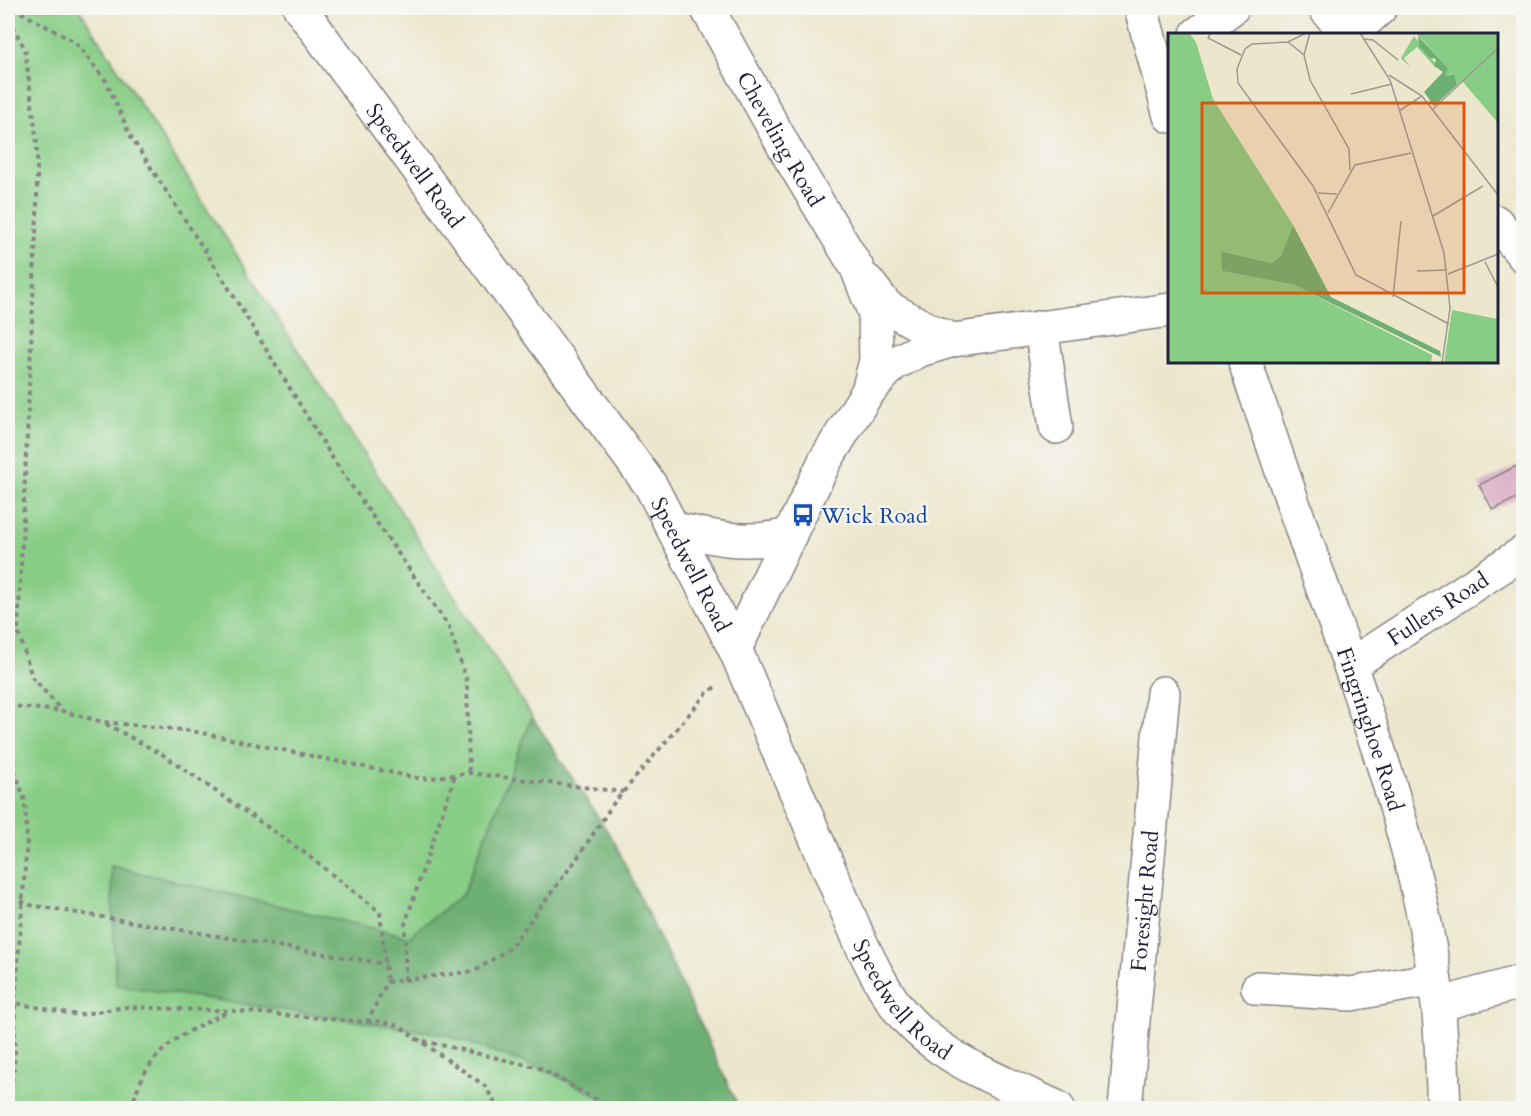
<svg xmlns="http://www.w3.org/2000/svg" width="1531" height="1116" font-family="Cardo,serif">
<rect width="100%" height="100%" fill="#f6f6f2"/>
<filter id="ink" filterUnits="userSpaceOnUse"><feTurbulence type="fractalNoise" baseFrequency=".0167" numOctaves="2"/><feDisplacementMap in="SourceGraphic" scale="12" xChannelSelector="R" yChannelSelector="G"/><feConvolveMatrix kernelMatrix="1 2 1 2 8 2 1 2 1" color-interpolation-filters="sRGB"/></filter>
<filter id="wash" filterUnits="userSpaceOnUse"><feTurbulence type="fractalNoise" baseFrequency=".008" numOctaves="4" result="noise"/><feDisplacementMap in="SourceGraphic" scale="24" xChannelSelector="R" yChannelSelector="G"/><feGaussianBlur stdDeviation="1.35" result="paint"/><feColorMatrix in="noise" values="0 0 0 0 0 0 0 0 0 0 0 0 0 0 0 0 0 1.4 0 .05"/><feComposite in="paint" operator="in"/></filter>
<g filter="url(#wash)">
<rect width="100%" height="100%" fill="#ece7cc"/>
<path fill="#88cd86" stroke="#557860" stroke-width="1.5" d="M8,8h71l453,709 -69,177 -54,43 -298,-71 5,118 328,50 96,34 85,40h-617z"/>
<path fill="#6eb073" stroke="#486957" stroke-width="1.5" d="M532,717l82,124 125,267h-114l-85,-40 -96,-34 -328,-49 -5,-119 298,71 54,-43z"/>
<g id="blocks">
<path fill="#d9a9c3" d="M1524,462v32l-31,16 -14,-25z"/>
</g>
</g>
<g filter="url(#ink)">
<use href="#blocks" fill-opacity="0" stroke="#878484" stroke-width="1.5"/>
<g fill="none" stroke-linecap="round" stroke-linejoin="round">
<g stroke="#878484" stroke-width="36">
<g id="minor">
<path id="s1" d="M300,8l351,478 84,163 124,290c12,25 24,50 41,72 40,49 103,71 158,97"/>
<path id="s2" d="M707,8l84,151 66,109 18,46 1,46 -8,32"/>
<path d="M1141,8l29,108"/>
<path d="M1325,8l22,26"/>
<path d="M1197,34l35,-26"/>
<path d="M1351,34l29,-26"/>
<path d="M1496,222l28,34"/>
<path d="M867,281l20,26 42,23 24,10"/>
<path d="M1041,327l15,100"/>
<path id="s3" d="M1245,362c24,70 47,140 72,210 50,141 103,282 121,432 4,34 4,70 6,104"/>
<path d="M675,529c44,10 70,16 115,6"/>
<path d="M735,649l90,-188 42,-68 25,-28 28,-15 33,-10 217,-30"/>
<path id="s4" d="M1352,664l172,-112"/>
<path d="M1258,988l93,6 83,-15"/>
<path d="M1438,1005l86,-24"/>
<path id="s5" d="M1125,1108l38,-415"/>
</g>
</g>
<path stroke="#878484" stroke-width="4" stroke-dasharray="4.5 4.5" stroke-linecap="butt" d="M13,8l62,34 31,39 25,56 89,137 115,188 114,165 18,55 2,91
M8,18l17,31 12,94v71l-19,417 14,46 30,34 41,11 89,9 230,48 47,-6 154,19
M8,706l54,5
M106,724l59,32 137,95 78,61 7,70
M8,726l7,45 10,30 2,40 -12,162
M21,901l9,4 356,59
M405,980v-56l50,-149
M367,1022l14,-1 18,5 86,60 13,22
M415,1039l125,29 71,40
M8,1058l7,-2v-53l63,12 48,-8 110,4 131,11 20,-40 88,-11 35,-23 68,-91 35,-53 94,-111 11,-8
M9,1108l6,-52
M132,1108c12,-56 47,-73 95,-96"/>
<use href="#minor" stroke="#fff" stroke-width="33"/>
</g>
</g>
<defs>
<g id="bus-bare" transform="scale(1.8)"><path d="M-5-6H5V4H4V6H2V4H-2V6H-4V4H-5ZM-3.5-4V0h7V-4ZM-3.5 1.2v1.5H-2V1.2ZM2 1.2v1.5H3.5V1.2Z" fill="#1a4fb4" stroke="#f6f6f2" stroke-width="2.5" paint-order="stroke"/></g>
</defs>
<g fill-rule="evenodd">
<use href="#bus-bare" x="803" y="515"/>
</g>
<g text-anchor="middle" stroke-width="4.5" stroke-linejoin="round" paint-order="stroke">
<g font-size="22" fill="#22223b" stroke="#f6f6f2">
<text dy="8" stroke="none"><textPath href="#s2" startOffset="150">Cheveling Road</textPath></text>
<text dy="8" stroke="none"><textPath href="#s1" startOffset="195">Speedwell Road</textPath></text>
<text dy="8" stroke="none"><textPath href="#s1" startOffset="681">Speedwell Road</textPath></text>
<text dy="8" stroke="none"><textPath href="#s4" startOffset="102">Fullers Road</textPath></text>
<text dy="8" stroke="none"><textPath href="#s3" startOffset="388">Fingringhoe Road</textPath></text>
<text dy="8" stroke="none"><textPath href="#s5" startOffset="208">Foresight Road</textPath></text>
<text dy="8" stroke="none"><textPath href="#s1" startOffset="1167">Speedwell Road</textPath></text>
</g>
<g font-size="22" fill="#164399" stroke="#f6f6f2" text-anchor="start">
<text x="821" y="523">Wick Road</text>
</g>
</g>
<g transform="translate(1168 33)">
<rect width="330" height="330" fill="#ece7cc"/>
<path d="M0,0h21l7,9 17,57 80,126 -12,30 -9,8 -50,-12v20l72,14 138,70 -1,8h-263zM248,0h82v90l-36,-42 -5,4 -13,-7 4,-10zM246,3l22,28 -2,2 -17,-19 -13,11 6,9 -9,-9zM284,277l46,9v44h-54z" fill="#88cd86"/>
<path d="M250,3l30,32 -3,8 9,-1 3,10 -23,21 -10,-14 19,-20 -9,-6 2,-7 -6,-1 -11,-12zM125,192l38,72 109,54 1,6 -147,-72 -72,-14 -1,-20 51,12 9,-8z" fill="#6eb073"/>
<path fill="none" stroke="#9b9892" stroke-width="1.5" d="M138,0l-18,9 -36,2 -7,5 -8,20 1,14 75,103 43,89 93,49M192,0l30,47 54,173 6,55 -8,55M42,1l-2,4 33,17M196,6l9,1 25,20M120,9l16,13 6,25 39,69 1,21M136,22l6,-22M221,42l33,21 76,99M183,61l41,-10M265,76l65,-61M231,78l23,-15M150,160l19,1M160,180l27,-48 56,-12M265,183l50,-30M317,229l13,25M249,238l30,-1M280,241l50,-20M225,264l8,-76"/>
<path fill="#de560e" fill-opacity="0.15" stroke="#de560e" stroke-width="3" d="M34,70h262v190h-262z"/>
<rect width="330" height="330" fill="none" stroke="#22223b" stroke-width="3"/>
</g>
<rect width="1531" height="1116" fill="none" stroke="#f6f6f2" stroke-width="30"/>
</svg>
